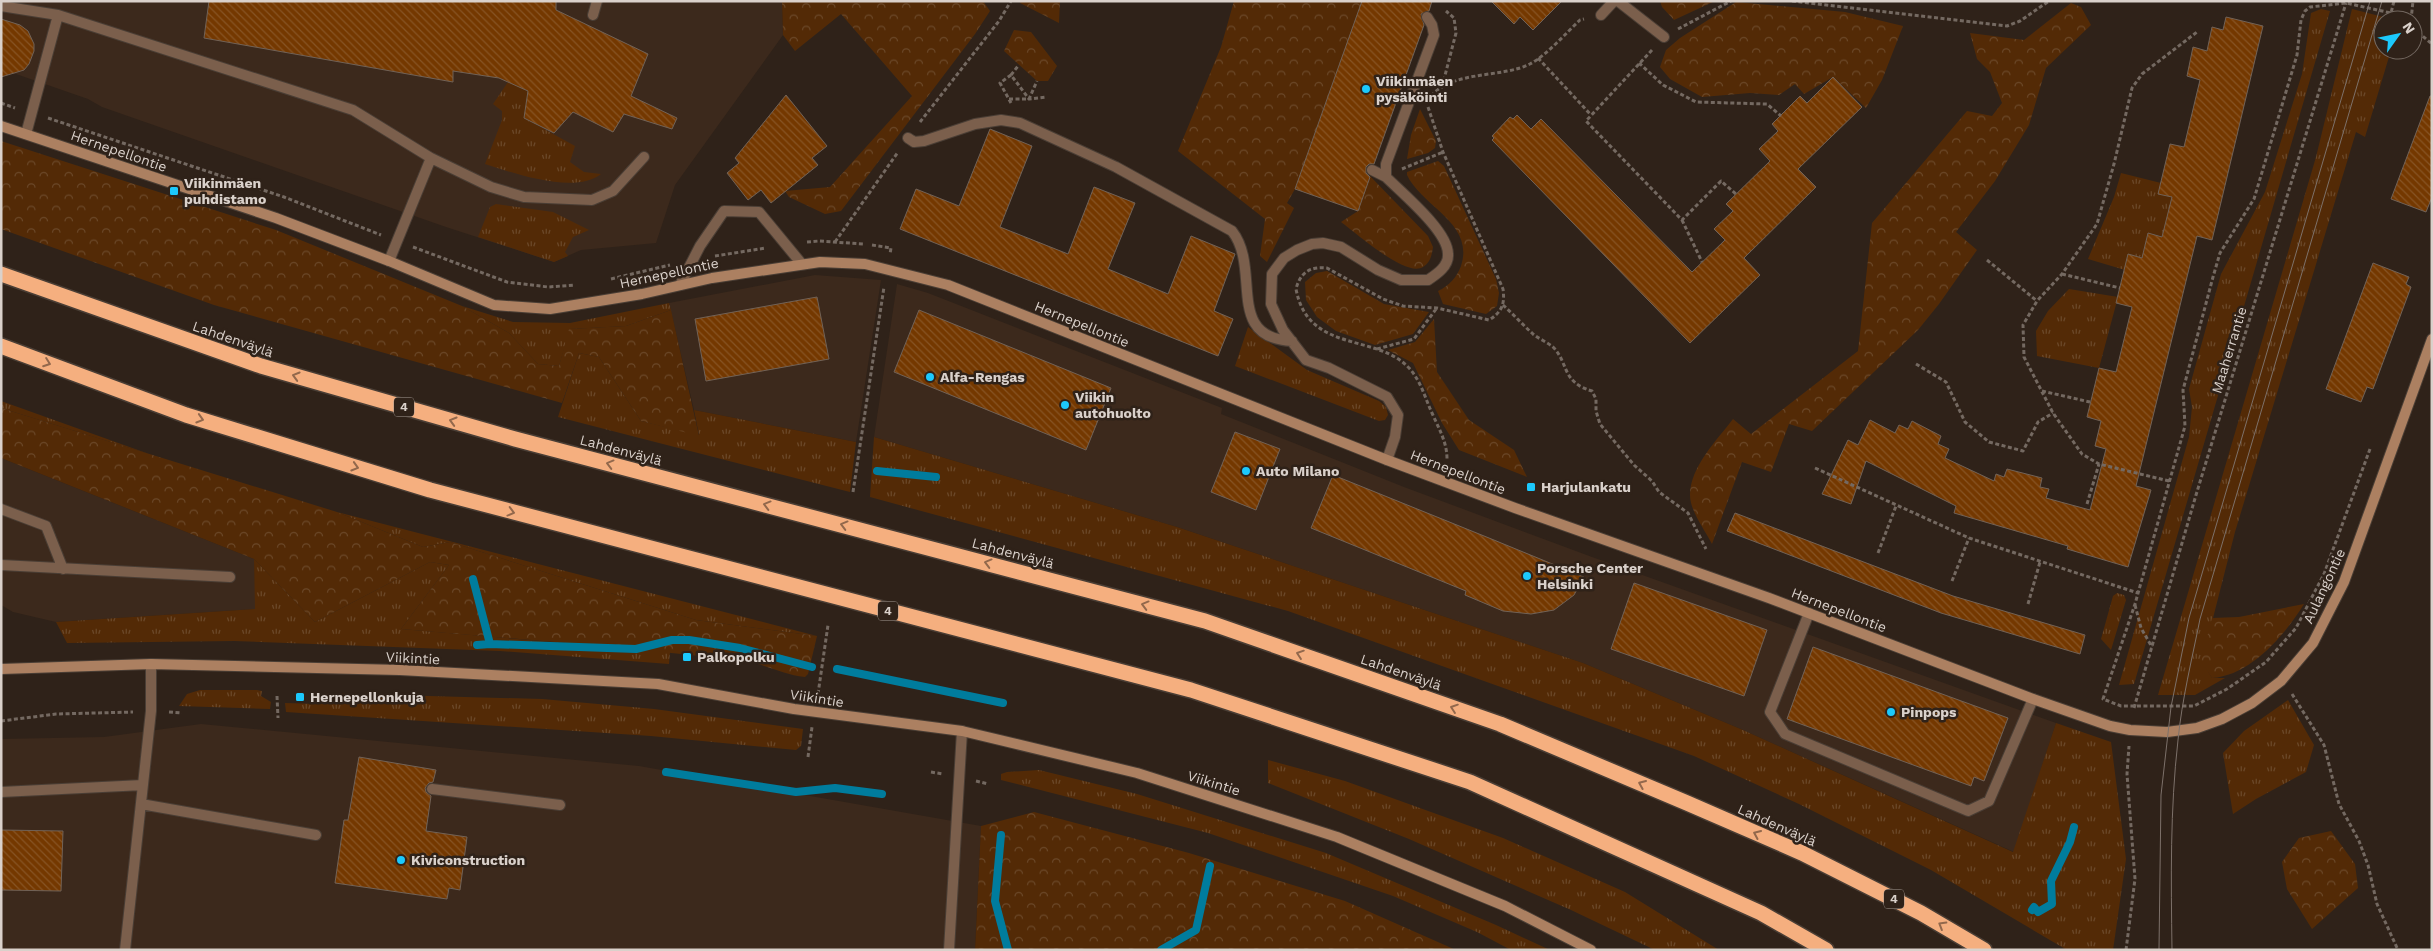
<svg xmlns="http://www.w3.org/2000/svg" width="2433" height="951" font-family="'Work Sans',sans-serif">
<defs>
<pattern id="grass-tufts" width="24" height="20" patternUnits="userSpaceOnUse" patternTransform="scale(1.25)"><rect width="24" height="20" fill="#532a06"/><path d="M3 7l-1-3M5 7V3M7 7l1-3M15 17l-1-3M17 17v-4M19 17l1-3" fill="none" stroke="#6b4829"/></pattern>
<pattern id="forest-crowns" width="20" height="18" patternUnits="userSpaceOnUse" patternTransform="scale(1.25)"><rect width="20" height="18" fill="#532a06"/><path d="M2 6a3 3 0 1 1 6 0M12 15a3 3 0 1 1 6 0" fill="none" stroke="#6b4829"/></pattern>
<pattern id="building-back-hatch" width="6" height="6" patternUnits="userSpaceOnUse" patternTransform="scale(1.25)"><rect width="6" height="6" fill="#743800"/><path d="M-1 5l2 2M0 0l6 6M5-1l2 2" fill="none" stroke="#875424"/></pattern>
</defs>
<rect width="100%" height="100%" fill="#2f2219"/>
<path fill="#3c291c" d="M1,1h781l1,34 -108,150 -19,58 -75,7 -27,12 -108,-35 -344,-120 -14,-8 -72,-25h-15z
M815,275l66,5 -25,162 -162,-32 -25,-107z
M897,284l31,9 294,115 -1,6 183,73 188,70 464,166 -42,129 -271,-122 -160,-67 -406,-136 -303,-90z
M1,458l253,101 2,50 -200,13 -43,-10 -12,-7z
M201,724l438,42 342,60 -6,124h-974v-211l103,-2z"/>
<path fill="url(#grass-tufts)" d="M2321,9l9,2 -196,673 -15,1 70,-248 3,-30 -3,-18 32,-115 44,-82 37,-118 9,-61z
M2352,9l43,11h-12v30h8l-26,87 -9,-5 -121,400 -33,129 10,17h13l-30,17h-37l158,-538z
M508,82l20,9 -4,27 51,28 -5,16 14,10 17,2c-26,21 -88,-1 -116,-10l17,-44v-9l-9,-7z
M2121,173l40,10 -3,11 14,3 -6,25 4,16 -22,-5 -6,25 -14,-4 -3,16 -37,-11 26,-62z
M496,204l57,8 36,18 -16,7 -8,15 3,4 -14,6 -76,-25 12,-30z
M2069,289l49,8 -19,71 -62,-12 -1,-25 12,-20z
M669,303l2,7 -45,16 -56,3 -11,37 -21,-2 -29,-31 -47,-27 51,16 57,1z
M1248,327l59,43 72,31 7,6 2,8 -3,5 -6,1 -144,-55z
M579,353l20,4 42,64 58,14 -5,-25 162,32 -6,50 -292,-75z
M1,401l148,53 -148,-46z
M874,437l303,90 406,136 160,67 270,122 43,-129 55,19 15,117 -13,91h-46l-136,-80 -132,-66 -105,-48 -406,-145 -418,-114z
M337,512l480,124 -121,-16 -246,-78 -27,5z
M254,559l61,63 115,-60 19,3 -48,64 269,23 -1,12 -169,-13 -266,-10 -167,2 -11,-21 199,-13z
M2117,593l7,2 2,5 -15,50 -10,-11 12,-43z
M200,690h57l5,1 -1,5 10,6 -1,7 -91,-3 8,-12z
M320,693l222,6 112,10 149,20 -2,17 -5,4 -145,-14 -365,-24 -1,-9 34,1z
M2288,700l26,45 -8,27 -50,27 -23,15 -10,-61 21,-22z
M1268,760l77,21 158,57 122,54 94,58h-64l-84,-40 -162,-71 -141,-56z
M1039,770l98,24 189,59 170,72 54,25h-39l-34,-18 -84,-36 -185,-63 -207,-53v-6l6,-2z"/>
<path fill="url(#forest-crowns)" d="M782,1h201l7,10 -15,23 -134,177 -16,3 -36,-17 -4,-6 45,-4 82,-91 -71,-82 -46,37 -12,-16z
M1021,1h39l-1,22 -39,-20z
M1234,1h128l-67,188 -8,14 7,5 -27,54 -7,-6 5,-37 -87,-68 43,-104z
M1660,1h55l-41,19 -12,-13z
M1736,2l109,10 58,14 -21,54 -16,28 -33,-31 -29,17 -9,-10 -16,11 -29,-2 -48,4 -32,-18 -10,-12 6,-17 14,-12z
M2071,3l10,4 10,18 -45,43 -17,57 -34,56 -39,51 21,18 -38,54 -21,26 -106,101 -23,-7 -18,48 -29,-10 -30,82c-7,-14 -22,-33 -22,-49 0,-28 27,-55 43,-76l18,15 107,-83 14,-128 95,-112 25,5 10,-13 -12,-31 -13,-13 -7,-26 54,7z
M1014,30l17,2 26,34 -9,15h-11l-33,-30z
M1420,109l16,32 -1,7 -7,5 -21,6 4,-24z
M1,141l275,89 186,76 47,27 29,31 21,2 10,-37 57,-3 45,-16 28,126 -58,-15 -42,-64 -20,-4 -17,50 -348,-98 -213,-76z
M1438,161l6,5 52,113 3,14 -2,13 -11,8 -43,-10 -5,-13c11,-5 19,-14 23,-25 14,-43 -39,-59 -54,-91v-3z
M1370,176l58,60 5,11c-1,8 -3,16 -10,20 -17,11 -68,-35 -82,-45l17,-11z
M1327,271l57,33 45,8 -16,22 -38,11 -39,-14 -19,-14 -11,-17 -1,-18 11,-9z
M1434,319l3,53 32,48 45,30 13,27 -68,-27 -17,-27 -29,-60 -25,-13 27,-8z
M1,408l336,104 86,35 27,-5 246,78 121,16 -9,38 -3,3c-22,-2 -41,-14 -63,-16 -113,-14 -227,-22 -341,-32l48,-64 -19,-3 -115,60 -61,-63 -253,-101z
M2304,604c-19,31 -54,72 -92,74l-11,-17 11,-43 27,-1z
M1034,812l155,41 156,48 111,49h-481l6,-124z
M2331,831l24,33 3,24 -46,41 -25,-40 -5,-27 17,-24z"/>
<g fill="none" stroke-linecap="round" stroke-linejoin="round">
<path stroke="#007c9d" stroke-width="8" d="M877,471l59,6
M473,579l17,65 146,5 36,-9h17l51,8 72,19
M477,645l13,-1
M837,669l166,34
M666,772l130,20 39,-4 47,6
M1001,835l-6,66 13,49
M2032,910l2,-3 4,5 14,-8 -1,-23 19,-39 4,-15
M1161,950l35,-20 14,-64"/>
</g>
<path fill="url(#building-back-hatch)" stroke="#716257" d="M209,1h347v9l92,44 -17,42 46,22 -5,11 -48,-15 -11,18 -40,-20 -19,21 -30,-15 4,-27 -29,-13 -46,-7v11l-249,-44z
M1362,1h70l-3,10 -8,3 3,11 -50,139h-5l-3,3v6l4,4 -12,34 -63,-22z
M1491,1h71l-29,29 -13,-13 -6,7z
M2226,17l37,9 -51,214 -15,-4 -61,250 15,4 -23,77 -61,-18 1,-3 -114,-33 2,-7 -90,-45 -15,43 -29,-10 26,-54 10,5 12,-25 25,13 4,-8 9,4 4,-8 29,15 -3,8 11,5 -4,9 49,23 2,-7 8,3 3,-8 35,9 -2,9 9,2 -3,9 44,12 16,-61 -11,-3 6,-25 -14,-4 12,-49 17,4 16,-65 -16,-4 12,-49 14,4 6,-25 14,4 10,-40 -14,-3 12,-50 14,3 16,-67 -13,-4 6,-29 14,4 5,-24 11,3z
M1,19l19,6 8,6 6,13v7l-5,13 -5,6 -23,7z
M1833,77l29,30 -64,62 18,18 -72,71 16,17 -70,68 -198,-203 2,-2 -2,-2 18,-19 3,2 4,-4 14,14 10,-10 151,153 33,-32 -11,-11 19,-18 -7,-7 44,-43 -11,-12 19,-18 -6,-7 28,-28 7,7z
M786,95l41,51 -15,12 6,7 -47,38 -10,-13 -13,10 -21,-27 12,-10 -4,-5z
M2430,96h2v101l-6,15 -35,-13z
M990,129l42,17 -32,81 68,27 26,-67 41,16 -27,66 60,25 23,-58 44,18 -21,57 19,8 -15,37 -318,-127 16,-40 43,17z
M2373,263l36,14 -3,7 5,3 -38,102 -6,-2 -6,15 -35,-13z
M817,297l12,62 -123,22 -11,-62z
M919,310l192,78 -25,62 -192,-78z
M1235,432l45,17 -24,61 -45,-18z
M1333,475l156,63 95,39 -10,18 -20,15 -23,4 -28,-3 -38,-16 1,-4 -155,-63z
M1735,513l218,83 132,39 -5,19 -139,-41 -214,-82z
M1634,583l133,47 -23,66 -133,-47z
M1813,647l195,71 -24,63 -10,-4 -3,9 -184,-67z
M359,757l77,13 -3,12 -4,1 -4,5 1,4 5,4 -5,35 41,6 -7,53 -11,-2 -2,11 -112,-16 9,-63h4z
M1,830l62,1 -2,60 -60,-1z"/>
<g fill="none" stroke-linecap="round" stroke-linejoin="round">
<g stroke="#4a3e35" stroke-width="12">
<path id="lane" d="M1618,1l46,36
M1,6l57,9 295,95 78,48 -42,103
M593,15l4,-14
M1601,15l13,-14
M26,134l32,-119
M908,138l6,4 10,-1 51,-17 26,-4 19,3 96,44 116,64c30,38 -8,107 60,110
M431,158l60,29 33,10 68,3 21,-9 31,-34
M1372,170l14,7
M680,285l20,-39 24,-35 35,1 42,51
M1387,460l8,-23 3,-22 -11,-18 -58,-29 -23,-8 -23,-30 -12,-26 1,-30 12,-16 13,-8 15,-6 11,-1 18,4 37,23 23,10h27c9,-6 21,-14 20,-26 0,-23 -46,-61 -62,-77v-13l48,-129 -2,-10 -5,-8
M1,509l45,17 17,43
M1,565l229,12
M1809,613l-39,99 15,22 183,77 21,-10 44,-102
M432,789l128,16
M1,792l142,-7
M141,804l175,31
M125,950l26,-239v-47
M949,950l13,-219"/>
</g>
<g stroke="#4a3e35" stroke-width="12">
<path id="secondary" d="M1,126l275,92 113,43 105,44 56,4 92,-15 70,-16 108,-16 45,2 83,21 439,175 128,48 254,90 264,101 77,27 20,4 37,2 30,-4 25,-9 30,-16 29,-22 32,-38 31,-61 88,-243
M1,669l150,-5 249,6 258,14 136,25 168,22 175,42 200,64 168,69 86,44"/>
</g>
<g stroke="#4a3e35" stroke-width="18">
<path id="highway" d="M1,274l260,92 254,73 690,182 295,103 187,79 115,50 119,60 63,37
M1,346l185,69 244,75 761,200 279,92 291,131 65,37"/>
</g>
<path stroke="#746961" stroke-width="3" stroke-dasharray="4 2.5" stroke-linecap="butt" d="M1792,1l215,25 13,-5 29,-20
M2411,20l2,-19
M2413,28l19,16
M1678,29l53,-28
M1652,50l-66,71 96,99 39,-39 15,13
M1538,58l53,57
M1639,63l24,22 33,17 71,2 14,12
M1011,75l7,-9
M1442,87l14,-54 -2,-15 -8,-7
M1431,96c23,-26 72,-18 99,-32 17,-9 36,-31 50,-44l4,-1
M1009,99h20l8,-18
M1,103l14,5
M1011,103l-11,-20 11,-8 18,24 17,-2
M1428,107l15,45 60,137c2,15 -1,23 -14,31l-52,-12 -34,-2 -20,-7 -56,-31c-17,-2 -27,5 -31,21 12,65 81,44 113,79 12,13 16,30 23,45 7,16 15,29 15,46
M48,118l236,79 97,38
M920,122l79,-101 12,-20
M1402,169l41,-17
M1682,220l20,42
M807,242l12,-1 44,3
M835,242l63,-90
M872,245l19,3 -1,6
M413,247l94,35 41,5 27,-2
M715,256l51,-8
M1987,260l50,41
M2062,274l58,14
M611,279l59,-14
M1503,305c10,9 20,20 30,29 6,5 14,8 20,13 16,16 8,35 39,44l4,8v12l4,13 34,41 18,16 7,11 29,21 18,36
M1377,349l37,-10 22,-30
M1916,364l30,18 19,40 24,20 34,9 15,-29 15,-9
M2042,391l48,11
M2370,449l-46,125 -28,54 -30,34 -39,27 -33,17h-73l-18,-7 32,-95 50,-178 -2,-36 30,-113 7,-24 34,-54 43,-144 4,-35 4,-9 5,-4 36,-4 45,10 3,-12
M1815,468l154,70 169,55
M2169,481l-70,-17 -17,-10 -29,-41 -29,-56 -1,-32 14,-24 25,-27 35,-50 17,-60 18,-76 10,-14 55,-42
M853,492l31,-205
M2087,504l12,-40
M1878,553l18,-47
M1952,581l17,-43
M2028,604l12,-42
M2135,605l6,23 11,19
M818,694l10,-69
M2292,694l32,51 15,59 20,37 9,24 9,39 21,46
M277,696l1,22
M2134,708l62,-213 150,-492
M169,712l13,1
M1,721l55,-7 77,-2
M808,757l4,-30
M931,772l12,2
M976,781l12,3
M2126,950l9,-71 -8,-105 2,-28"/>
<use href="#lane" stroke="#7b5f4c" stroke-width="10"/>
<use href="#secondary" stroke="#ac8061" stroke-width="10"/>
<use href="#highway" stroke="#f5af7f" stroke-width="15"/>
<path stroke="#7d716a" stroke-width="1" d="M2159,950l2,-155 10,-88 18,-89 181,-617
M2172,950c-1,-71 -2,-140 6,-210 4,-41 14,-81 22,-121l182,-618"/>
</g>
<defs><path id="oneway-chevron" d="M-2-3.5L2.5 0L-2 3.5" fill="none" stroke-width="1.6" stroke-linecap="round" stroke-linejoin="round" transform="scale(1.25)"/></defs>
<g stroke="#92684c">
<use href="#oneway-chevron" transform="translate(47 363) rotate(20)"/>
<use href="#oneway-chevron" transform="translate(296 376) rotate(-164)"/>
<use href="#oneway-chevron" transform="translate(200 419) rotate(17)"/>
<use href="#oneway-chevron" transform="translate(453 421) rotate(-164)"/>
<use href="#oneway-chevron" transform="translate(610 464) rotate(-165)"/>
<use href="#oneway-chevron" transform="translate(355 467) rotate(17)"/>
<use href="#oneway-chevron" transform="translate(767 505) rotate(-165)"/>
<use href="#oneway-chevron" transform="translate(511 512) rotate(15)"/>
<use href="#oneway-chevron" transform="translate(844 525) rotate(-165)"/>
<use href="#oneway-chevron" transform="translate(988 563) rotate(-165)"/>
<use href="#oneway-chevron" transform="translate(1145 605) rotate(-165)"/>
<use href="#oneway-chevron" transform="translate(1300 654) rotate(-161)"/>
<use href="#oneway-chevron" transform="translate(1454 708) rotate(-161)"/>
<use href="#oneway-chevron" transform="translate(1642 784) rotate(-157)"/>
<use href="#oneway-chevron" transform="translate(1757 834) rotate(-156)"/>
<use href="#oneway-chevron" transform="translate(1942 925) rotate(-149)"/>
</g>
<g fill="#1cc9fc" stroke="#2f2219" stroke-width="2">
<circle cx="1366" cy="89" r="5"/>
<rect x="169" y="186" width="10" height="10" rx="2.5"/>
<circle cx="930" cy="377" r="5"/>
<circle cx="1065" cy="405" r="5"/>
<circle cx="1246" cy="471" r="5"/>
<rect x="1526" y="482" width="10" height="10" rx="2.5"/>
<circle cx="1527" cy="576" r="5"/>
<rect x="682" y="652" width="10" height="10" rx="2.5"/>
<rect x="295" y="692" width="10" height="10" rx="2.5"/>
<circle cx="1891" cy="712" r="5"/>
<circle cx="401" cy="860" r="5"/>
</g>
<g text-anchor="middle" stroke-width="5" stroke-linejoin="round" paint-order="stroke">
<g fill="#2f2219" stroke="#a79c96" stroke-width="1">
<rect x="394" y="397.5" width="20" height="19" rx="4"/>
<rect x="878" y="601.5" width="20" height="19" rx="4"/>
<rect x="1884" y="889.5" width="20" height="19" rx="4"/>
</g>
<g font-size="12" font-weight="bold" fill="#dad1cb">
<text x="404" y="411">4</text>
<text x="888" y="615">4</text>
<text x="1894" y="903">4</text>
</g>
<g font-size="14" font-weight="bold" fill="#dad1cb" stroke="#2f2219" text-anchor="start">
<text x="1376" y="86">Viikinmäen<tspan x="1376" dy="16">pysäköinti</tspan></text>
<text x="184" y="188">Viikinmäen<tspan x="184" dy="16">puhdistamo</tspan></text>
<text x="940" y="382">Alfa-Rengas</text>
<text x="1075" y="402">Viikin<tspan x="1075" dy="16">autohuolto</tspan></text>
<text x="1256" y="476">Auto Milano</text>
<text x="1541" y="492">Harjulankatu</text>
<text x="1537" y="573">Porsche Center<tspan x="1537" dy="16">Helsinki</tspan></text>
<text x="697" y="662">Palkopolku</text>
<text x="310" y="702">Hernepellonkuja</text>
<text x="1901" y="717">Pinpops</text>
<text x="411" y="865">Kiviconstruction</text>
</g>
<g font-size="14" fill="#dad1cb" stroke="#2f2219">
<text transform="translate(119 151) rotate(19)" y="5">Hernepellontie</text>
<text transform="translate(669 273) rotate(-12)" y="5">Hernepellontie</text>
<text transform="translate(1082 324) rotate(22)" y="5">Hernepellontie</text>
<text transform="translate(233 339) rotate(19)" y="5">Lahdenväylä</text>
<text transform="translate(2229 350) rotate(-73)" y="5">Maaherrantie</text>
<text transform="translate(621 450) rotate(15)" y="5">Lahdenväylä</text>
<text transform="translate(1458 472) rotate(21)" y="5">Hernepellontie</text>
<text transform="translate(1013 553) rotate(15)" y="5">Lahdenväylä</text>
<text transform="translate(2324 586) rotate(-65)" y="5">Aulangontie</text>
<text transform="translate(1839 610) rotate(21)" y="5">Hernepellontie</text>
<text transform="translate(413 658) rotate(3)" y="5">Viikintie</text>
<text transform="translate(1401 672) rotate(19)" y="5">Lahdenväylä</text>
<text transform="translate(817 698) rotate(9)" y="5">Viikintie</text>
<text transform="translate(1214 783) rotate(17)" y="5">Viikintie</text>
<text transform="translate(1777 825) rotate(24)" y="5">Lahdenväylä</text>
</g>
</g>
<rect width="2433" height="951" fill="none" stroke="#dad1cb" stroke-width="5"/>
<g transform="translate(2398 35) rotate(57)"><circle r="24" fill="#2f2219" stroke="#736860"/>
<path d="M0-4L9 19L0 12L-9 19Z" fill="#1cc9fc"/>
<text y="-8" font-size="14" font-weight="bold" text-anchor="middle" fill="#dad1cb">N</text>
</g>
</svg>
